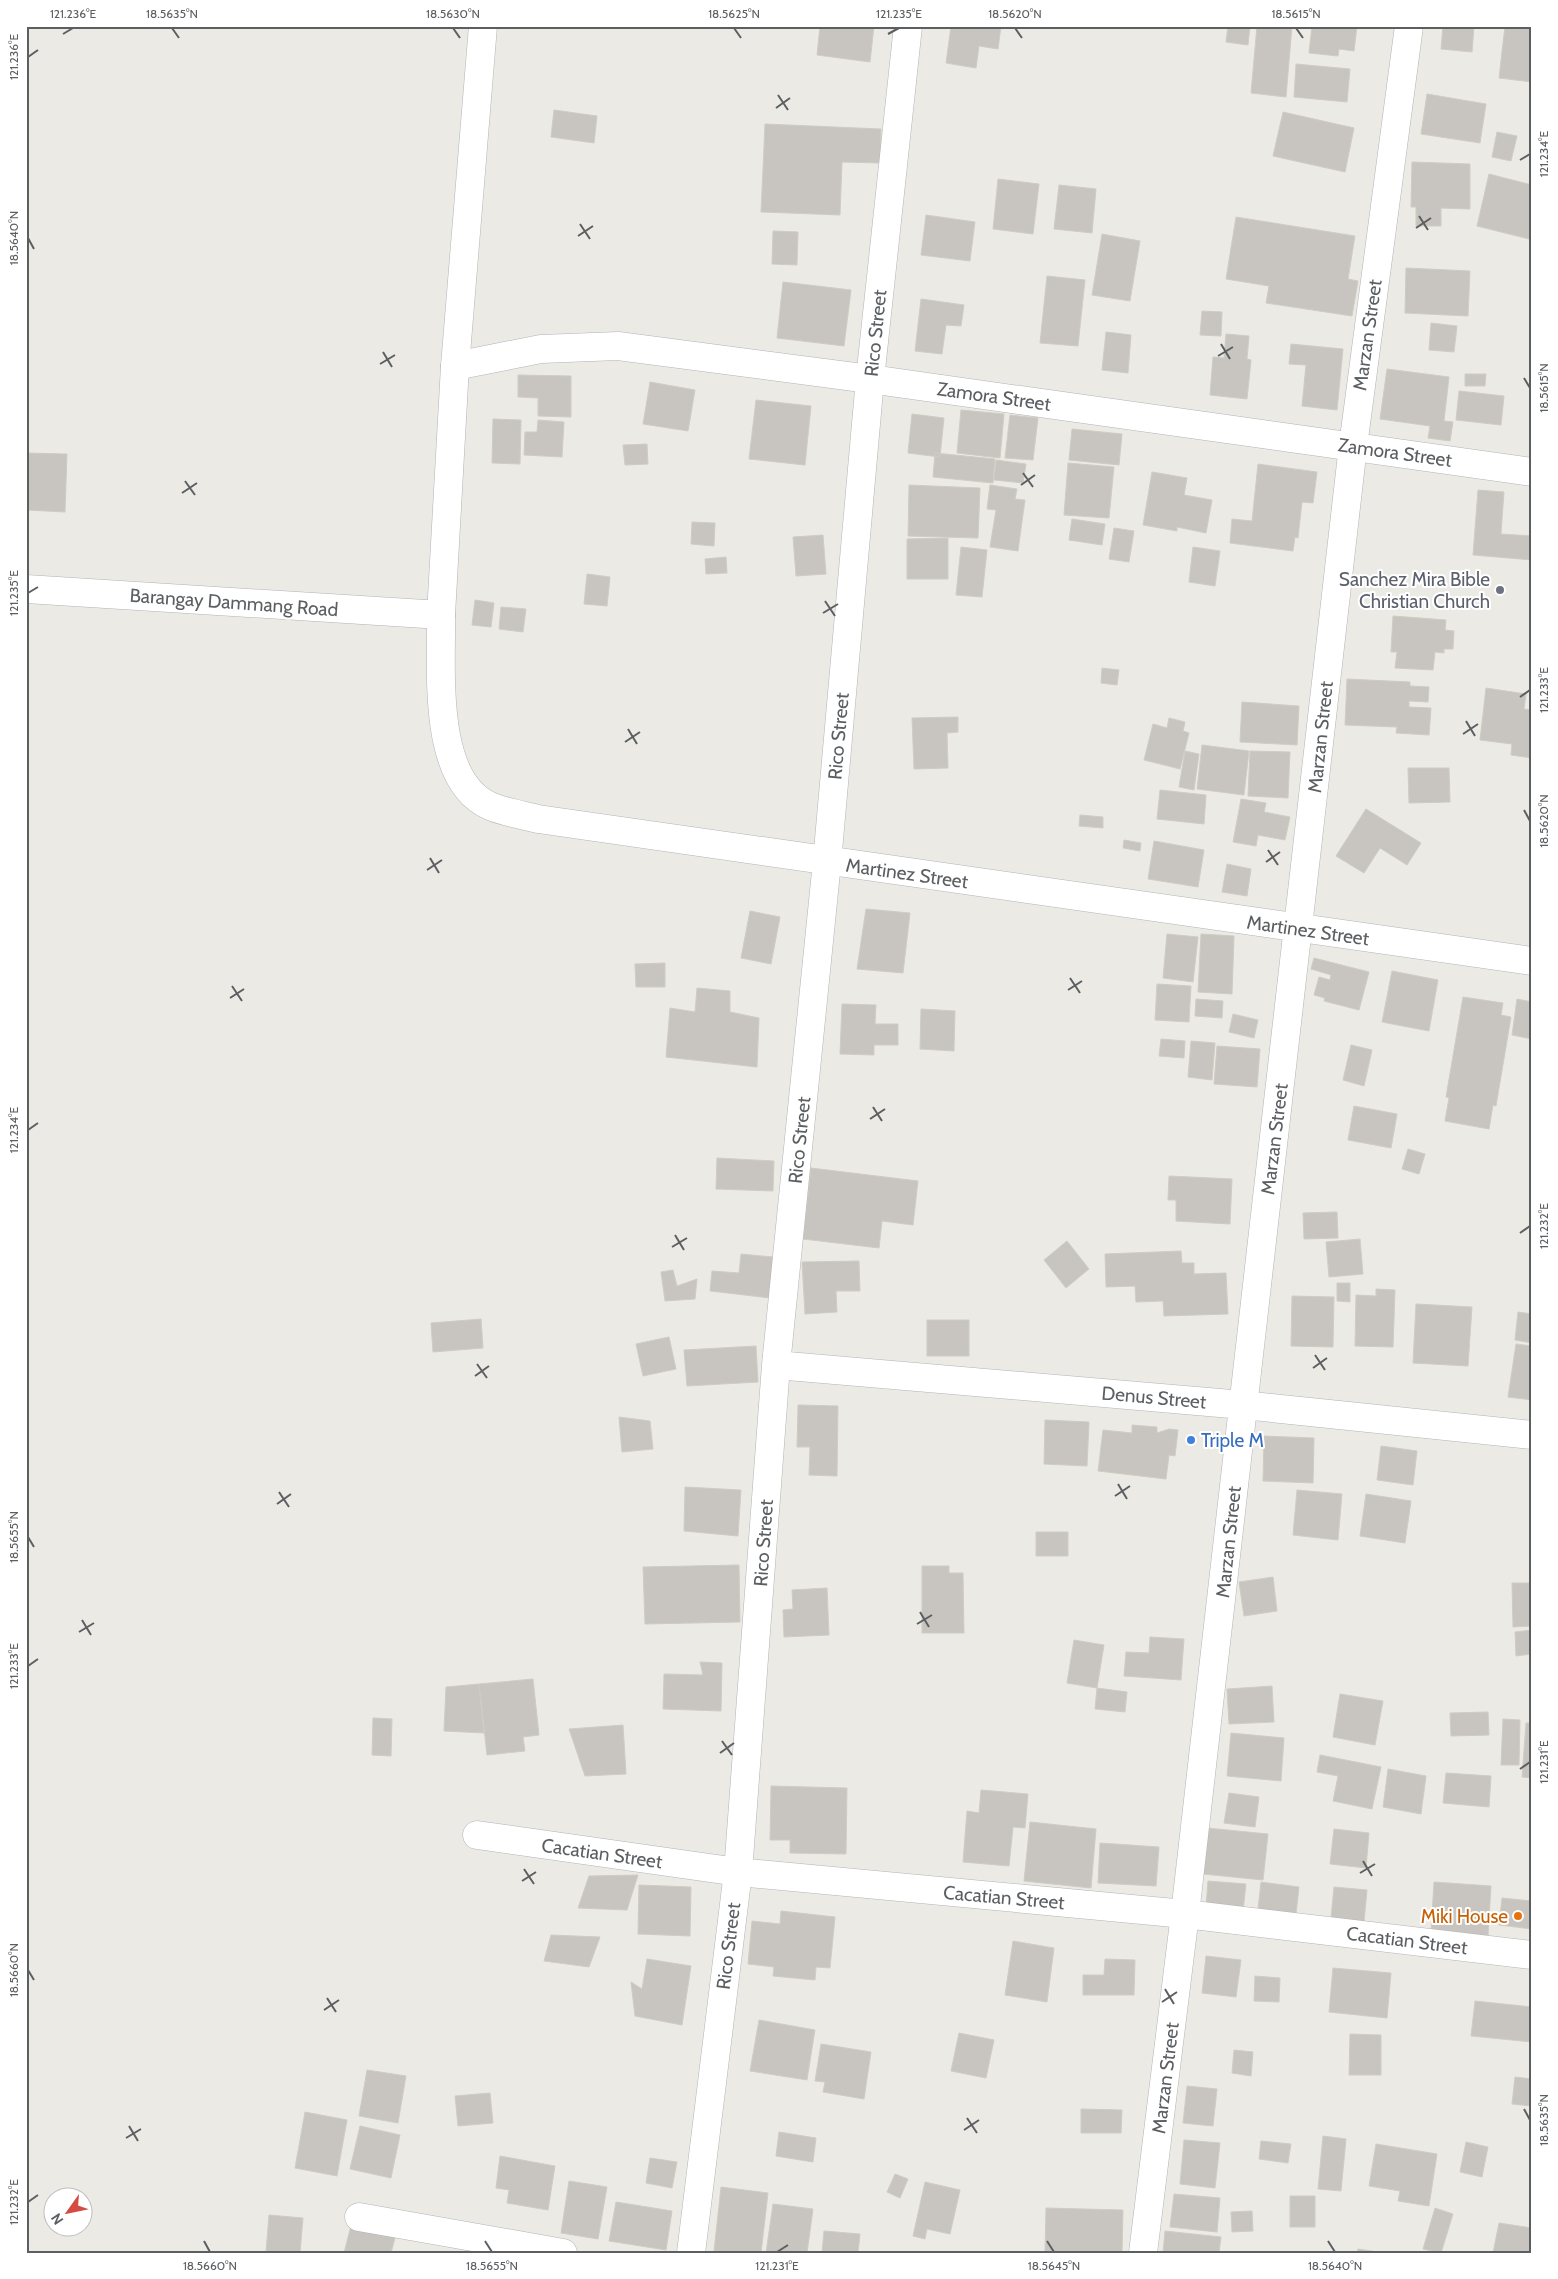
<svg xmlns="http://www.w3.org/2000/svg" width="1558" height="2279" font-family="Cabin,sans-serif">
<rect width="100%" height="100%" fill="#eceae4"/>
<path fill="#c8c5c0" stroke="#d0ccc3" d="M820,26h54l-4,36 -53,-7z
M951,26h50l-3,23 -19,-3 -3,22 -30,-5z
M1228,26h22l-2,19 -22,-3z
M1257,26h35l-6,71 -35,-4z
M1312,26h45l-3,25 -15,-2 -1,7 -29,-3z
M1443,26h31l-2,26 -31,-3z
M1505,26h27v56l-33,-4z
M1296,64l54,5 -3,33 -53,-5z
M1427,94l59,10 -6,39 -59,-9z
M554,110l43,6 -3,27 -43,-6z
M1283,112l71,16 -9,44 -72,-16z
M765,124l116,5 -1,34 -38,-1 -2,53 -79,-3z
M1497,132l20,4 -6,25 -19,-4z
M1412,162l58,2v45l-29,-1v18h-25v-19h-5z
M1489,174l43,11v43l-3,11 -52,-13z
M998,179l41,5 -6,50 -40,-5z
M1059,185l37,4 -4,44 -38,-4z
M926,215l49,7 -5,39 -49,-6z
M1236,217l119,19 -7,43 10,2 -6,35 -86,-13 3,-17 -43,-7z
M773,231l25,1 -1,33 -25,-1z
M1102,234l38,7 -10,60 -38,-6z
M1406,268l64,3 -2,45 -63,-3z
M1047,276l38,4 -7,66 -38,-3z
M783,282l68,8 -7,56 -67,-8z
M921,299l43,6 -3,21 -15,-1 -4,29 -27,-3z
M1202,311l20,1 -1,24 -21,-1z
M1431,323l26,3 -3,26 -25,-2z
M1106,332l25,3 -3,38 -26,-3z
M1226,334l23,2 -2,23 4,1 -4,39 -37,-4 3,-38 11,1z
M1291,344l52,5 -6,61 -35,-4 4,-41 -17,-1z
M1387,369l62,8 -5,44 9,1 -3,19 -22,-3 2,-12 -50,-7z
M1465,374h21l-1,12h-20z
M518,375l53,1v41l-33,-1v-18l-20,-1z
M650,382l45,8 -7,41 -45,-7z
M1459,391l45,5 -3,29 -45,-5z
M756,400l55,6 -6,59 -56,-6z
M961,410l43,4 -4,44 -43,-5z
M912,414l32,4 -4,39 -32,-4z
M1010,415l28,3 -5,42 -28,-2z
M493,419l28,1 -1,44 -28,-1z
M538,420l26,2 -2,35 -38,-2 1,-23h12z
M1072,429l50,5 -3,31 -50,-5z
M647,444l1,20 -23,1 -2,-20z
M26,453l41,1 -2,58 -39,-2z
M935,453l60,6 -2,24 -60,-6z
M996,460l30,4 -3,19 -29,-3z
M1068,463l46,4 -5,51 -45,-3z
M1258,464l59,8 -4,31 -11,-1 -4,36 -3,-1 -2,14 -63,-8 2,-24 20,2z
M1152,472l35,6 -3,17 28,5 -6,33 -29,-6v4l-34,-6z
M909,485l71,3 -2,50 -70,-2z
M990,485l27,4 -2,10 10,1 -7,51 -28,-4 6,-37 -9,-1z
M1478,490l26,2 -3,42 31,2v24l-59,-5z
M1072,519l33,5 -3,21 -33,-5z
M692,522l23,1 -1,23 -23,-2z
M1114,528l20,3 -5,31 -20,-3z
M823,535l3,39 -30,2 -3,-39z
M948,538v41h-41v-40z
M961,547l26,3 -5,47 -26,-2z
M1193,547l27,4 -5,35 -26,-4z
M726,557l1,16 -21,1 -1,-15z
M587,574l23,3 -3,29 -23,-2z
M475,600l19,3 -3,24 -19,-2z
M501,607l25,2 -3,23 -24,-3z
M1393,616l53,4 -1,10 9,1 -1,18h-9v4l-9,-1 -2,18 -38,-2 2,-16h-6z
M1102,668l17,2 -2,15 -16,-2z
M1347,679l63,3v4l19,1 -1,15 -19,-1v6l22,1 -2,27 -33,-2 1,-6 -52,-2z
M1486,688l40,6 -2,15 8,1v48l-21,-3 1,-11 -32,-4z
M1242,702l57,4 -2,39 -57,-3z
M958,717v15l-11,1 1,35 -34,1 -2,-51z
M1169,718l16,4 -2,9 6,2 -9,36 -36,-9 9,-36 14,4z
M1202,745l47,6 -5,44 -47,-6z
M1185,751l14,3 -5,36 -15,-3z
M1250,751l40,1 -2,46 -40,-2z
M1408,768h41l1,34 -41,1z
M1160,790l46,5 -2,29 -47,-5z
M1241,799l25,4 -2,9 26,5 -5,23 -27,-5 -2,11 -23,-4z
M1366,809l55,34 -14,22 -27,-17 -16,25 -28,-17z
M1080,815l23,2v11l-24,-2z
M1124,840l17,3 -1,8 -17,-3z
M1154,841l50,9 -6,37 -50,-8z
M1227,864l24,5 -4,27 -25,-4z
M866,909l44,4 -7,60 -46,-4z
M750,911l30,6 -9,47 -30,-6z
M1167,934l31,3 -5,45 -30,-4z
M1201,934l33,2 -2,58 -34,-2z
M1314,958l55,14 -10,38 -35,-9 1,-3 -11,-3 5,-18 11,3 1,-5 -20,-6z
M665,963v24h-29l-1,-23z
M1392,971l46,9 -9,51 -47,-9z
M1157,984l34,2 -2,36 -34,-2z
M697,988l33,3v21l29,6 -2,49 -91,-10 4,-49 25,4z
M1463,997l40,6 -2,12 10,2 -15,89 -3,-1 -4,24 -44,-8 4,-23 -3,-1z
M1196,999l27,2 -1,17 -27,-2z
M1517,999l15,3v37l-20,-4z
M842,1004l34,1 -1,19h23v21h-24v10l-34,-1z
M921,1009l34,2 -1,40 -34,-2z
M1233,1014l25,6 -4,18 -25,-6z
M1161,1039l24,2 -1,17 -25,-2z
M1191,1041l24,2 -3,37 -24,-3z
M1351,1045l21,5 -8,36 -21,-6z
M1217,1046l43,3 -3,38 -43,-3z
M1354,1106l43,8 -6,34 -43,-8z
M1408,1149l17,5 -6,20 -17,-5z
M717,1158l57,3 -1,30 -57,-2z
M811,1168l107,13 -5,44 -31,-4 -3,27 -76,-9z
M1169,1176l63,3 -2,45 -54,-3v-21h-8z
M1337,1212l1,26 -34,1 -1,-26z
M1360,1239l3,35 -34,3 -3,-35z
M1067,1241l22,28 -23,19 -22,-28z
M1181,1251l1,12h12v11l32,-1 2,41 -64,2 -1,-15 -27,1 -1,-16 -29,1 -1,-33z
M741,1254l32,3 -3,41 -60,-7 2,-20 27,2z
M859,1261l1,30h-24l1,21 -32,2 -3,-52z
M673,1270l4,16 20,-7 -2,20 -30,2 -4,-29z
M1337,1283h13v19l-13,-1z
M1376,1289l19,1 -2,57 -38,-1 1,-51 20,1z
M1292,1296l42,1 -1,50 -42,-1z
M1416,1304l56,3 -4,59 -55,-3z
M1518,1312l14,2v29l-17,-3z
M481,1319l2,29 -50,4 -2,-29z
M927,1320h42v36h-42z
M669,1337l7,32 -33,7 -7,-32z
M1516,1344l16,2v54l-24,-3z
M756,1346l2,36 -71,4 -3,-36z
M798,1405l40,1 -1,70 -28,-1 1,-28h-13z
M619,1417l31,4 3,28 -31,3z
M1045,1420l44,2 -2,44 -43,-2z
M1132,1425l25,2v6l12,-4 9,1 -3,26 -6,-1 -3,24 -68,-8 5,-41 29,3z
M1264,1436l50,2 -1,45 -50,-2z
M1381,1446l36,5 -4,34 -36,-5z
M685,1487l56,3 -3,46 -54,-5z
M1297,1490l45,4 -4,46 -45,-5z
M1366,1494l45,7 -6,42 -45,-7z
M1036,1532h32v24h-32z
M739,1565l1,57 -95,2 -2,-57z
M922,1566h27v7h14l1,60h-42z
M1273,1577l4,34 -33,5 -5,-34z
M1512,1583h20v43l-19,1z
M827,1588l2,47 -45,2 -1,-27 10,-1 -1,-19z
M1532,1630v24l-16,2 -1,-24z
M1150,1637l34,2 -3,41 -57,-4 2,-24 23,1z
M1074,1640l30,5 -7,43 -30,-5z
M700,1662l22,1 -1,48 -58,-2 1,-35 39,1z
M533,1679l6,56 -16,2 2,14 -38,4 -8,-71z
M479,1684l5,49 -40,-2 2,-44z
M1272,1686l2,36 -45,2 -2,-35z
M1097,1688l30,4 -2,20 -30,-3z
M1340,1694l43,7 -8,44 -42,-8z
M1488,1712l1,23 -38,1 -1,-23z
M373,1718l19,1 -1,37 -19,-1z
M1503,1719l17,1 -1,45h-18z
M1526,1723h6v55l-10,-1z
M623,1725l3,49 -41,2 -16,-47z
M1231,1733l53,5 -3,43 -54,-5z
M1320,1755l61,12 -9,42 -39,-8 5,-25 -21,-4z
M1388,1769l38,7 -5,38 -38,-7z
M1446,1773l45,3 -2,31 -46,-4z
M771,1786l76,2 -1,66 -56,-1v-13h-20z
M981,1790l47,4 -3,34 -12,-1 -4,39 -46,-4 4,-51 12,2z
M1229,1793l30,4 -4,30 -31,-4z
M1030,1822l66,7 -5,59 -67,-7z
M1207,1828l61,6 -5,46 -60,-6z
M1334,1829l35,4 -3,35 -36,-4z
M1100,1843l59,4 -3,39 -58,-3z
M638,1875l-11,35 -49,-2 11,-32z
M1208,1881l38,3 -3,27 -37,-4z
M1261,1882l38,5 -3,27 -38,-5z
M1434,1882l57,4 -3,50 -57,-4z
M639,1885l52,2 -1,49 -52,-2z
M1334,1887l33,3 -3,32 -33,-4z
M1502,1898l30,3v28l-33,-4z
M781,1911l54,6 -5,51 -14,-1 -1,13 -42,-4 1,-9 -26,-3 4,-43 28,3z
M551,1935l49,2 -11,30 -45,-6z
M1013,1941l41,7 -7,54 -42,-7z
M1206,1956l35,4 -5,37 -34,-4z
M647,1959l44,7 -9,59 -47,-9 -4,-34 11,7z
M1105,1959l30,1 -1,35h-51v-20h21z
M1333,1968l58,5 -4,45 -58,-6z
M1255,1976l25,2 -1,24 -25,-1z
M1475,2001l57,6v35l-61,-6z
M759,2020l56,10 -8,50 -57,-9z
M959,2033l35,7 -8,38 -35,-7z
M1350,2034l31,1v40h-32z
M821,2044l50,8 -7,47 -41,-7 2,-10 -10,-1z
M1234,2050l19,2 -2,24 -19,-3z
M367,2070l39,6 -8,47 -39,-7z
M1515,2077l17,2v27l-20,-2z
M1187,2086l30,3 -4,37 -30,-3z
M490,2093l3,30 -35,3 -3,-30z
M1081,2109l41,1 -1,23h-40z
M305,2112l42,8 -10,56 -42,-8z
M360,2126l40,9 -9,43 -41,-9z
M779,2132l37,6 -3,24 -37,-6z
M1323,2136l23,3 -5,52 -23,-2z
M1184,2140l36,3 -5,45 -35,-4z
M1261,2141l30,3 -3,19 -29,-4z
M1466,2142l22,5 -6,30 -22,-5z
M1376,2144l61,10 -8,52 -31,-5 2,-10 -31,-5z
M500,2156l55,10 -7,44 -41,-7 2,-13 -13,-2z
M650,2158l27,4 -5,26 -26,-5z
M895,2174l13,5 -8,19 -13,-6z
M569,2181l38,6 -9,52 -37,-6z
M925,2182l35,8 -10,44 -23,-5 -2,10 -12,-3z
M721,2187l47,6 -7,60 -47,-2z
M1174,2194l46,4 -3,34 -47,-5z
M1290,2196h25v31h-25z
M616,2202l56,9 -6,39 -57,-9z
M773,2204l40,5 -6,44h-41z
M1046,2208l77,2 -1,43 -77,-1z
M1435,2208l18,6 -12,39 -18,-4z
M1252,2211l1,20 -21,1 -1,-20z
M269,2215l34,3 -3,35 -34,-1z
M352,2222l44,12 -5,19h-47z
M1499,2223l33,5v25h-39z
M824,2231l36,3 -2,19h-36z
M1165,2231l56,6 -2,16h-56z
M1358,2249l26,4h-27z"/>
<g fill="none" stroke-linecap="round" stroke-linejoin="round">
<g stroke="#b1b4b7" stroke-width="29">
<path id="street" d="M455,366l28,-340
M441,615c1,53 -10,165 49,191 14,6 32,9 48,13l994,142
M776,1365l467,40 289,30
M477,1835l261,37 447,42 347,41
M359,2217l204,36
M691,2253l47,-381 38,-507 51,-503 43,-483 38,-353
M1143,2253l42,-339 168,-1468 56,-420"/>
</g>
<g stroke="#b0b3b7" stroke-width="29">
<path id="secondary" d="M26,589l415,26 14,-249 86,-17 77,-3 252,33 662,93"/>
</g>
<use href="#street" stroke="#fff" stroke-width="28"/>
<use href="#secondary" stroke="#fff" stroke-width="28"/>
</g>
<path fill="none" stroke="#5c5f62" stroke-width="2" d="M172,28l7,10M453,28l7,10M734,28l7,10M1015,28l7,10M1296,28l7,10M63,34l10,-6M888,34l11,-6M28,57l10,-7M778,95l10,15M776,108l14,-10M1520,160l10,-6M1419,216l9,14M580,224l10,15M1416,228l15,-10M578,236l15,-10M28,238l6,11M1221,344l9,15M383,352l9,15M1218,356l15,-9M380,364l15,-9M1524,378l6,10M1023,473l10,14M185,481l10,14M1021,485l14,-10M182,493l15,-10M28,593l10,-6M825,601l10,15M823,613l15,-9M1520,697l10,-7M1466,721l9,15M628,729l9,15M1463,734l15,-10M625,742l15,-10M1524,810l6,11M1268,850l10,15M430,858l9,15M1266,862l14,-10M427,870l15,-10M1070,978l10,15M232,986l10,15M1068,990l14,-9M230,998l14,-9M873,1107l9,14M870,1119l15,-10M28,1130l10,-7M1520,1233l10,-7M675,1235l9,15M672,1247l15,-9M1315,1355l10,15M477,1364l10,14M1313,1368l14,-10M475,1376l14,-10M1118,1484l9,15M279,1492l10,15M1115,1496l15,-10M277,1504l14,-10M28,1537l6,10M920,1612l9,15M82,1620l9,15M917,1624l15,-9M79,1632l15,-9M28,1666l10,-7M722,1741l10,14M720,1753l14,-10M1520,1769l10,-7M1363,1861l9,15M524,1869l10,15M1360,1873l15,-9M522,1881l14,-9M28,1970l6,10M1165,1989l9,15M327,1998l9,14M1162,2002l15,-10M324,2010l15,-10M1524,2109l6,11M967,2118l10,15M129,2126l9,15M964,2130l15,-10M126,2138l15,-9M28,2202l10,-7M204,2241l6,11M485,2241l7,11M1047,2241l7,11M1328,2241l7,11M777,2252l11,-7"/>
<circle fill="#6b7280" stroke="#fff" stroke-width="2" cx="1500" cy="590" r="5"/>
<circle fill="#3f7fe0" stroke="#fff" stroke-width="2" cx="1191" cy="1440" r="5"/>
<circle fill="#e8710a" stroke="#fff" stroke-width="2" cx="1518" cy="1916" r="5"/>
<g text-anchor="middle" stroke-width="4" stroke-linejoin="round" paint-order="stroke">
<g font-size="19" fill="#5c5f62" stroke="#fff">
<text transform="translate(875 333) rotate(-84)" y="7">Rico Street</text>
<text transform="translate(1367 335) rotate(-82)" y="7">Marzan Street</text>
<text transform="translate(994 396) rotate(8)" y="7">Zamora Street</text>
<text transform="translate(1395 452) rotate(8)" y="7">Zamora Street</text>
<text transform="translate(234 602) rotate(4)" y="7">Barangay Dammang Road</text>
<text transform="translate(838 736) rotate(-85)" y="7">Rico Street</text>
<text transform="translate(1320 737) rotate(-84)" y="7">Marzan Street</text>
<text transform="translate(907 873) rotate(8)" y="7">Martinez Street</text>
<text transform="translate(1308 930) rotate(8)" y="7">Martinez Street</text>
<text transform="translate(1274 1139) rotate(-83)" y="7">Marzan Street</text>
<text transform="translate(799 1140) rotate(-84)" y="7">Rico Street</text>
<text transform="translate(1154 1397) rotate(5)" y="7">Denus Street</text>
<text transform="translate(1228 1542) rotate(-84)" y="7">Marzan Street</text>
<text transform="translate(763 1543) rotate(-86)" y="7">Rico Street</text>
<text transform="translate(602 1853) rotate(8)" y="7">Cacatian Street</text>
<text transform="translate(1004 1897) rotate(5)" y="7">Cacatian Street</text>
<text transform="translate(1407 1940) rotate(7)" y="7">Cacatian Street</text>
<text transform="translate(728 1946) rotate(-83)" y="7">Rico Street</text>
<text transform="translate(1165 2078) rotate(-83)" y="7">Marzan Street</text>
</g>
<g font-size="19" fill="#5b616d" stroke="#fff" text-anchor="end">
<text x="1490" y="586">Sanchez Mira Bible<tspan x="1490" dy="22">Christian Church</tspan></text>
</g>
<g font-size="19" fill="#366cbe" stroke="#fff" text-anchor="start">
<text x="1201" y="1447">Triple M</text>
</g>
<g font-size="19" fill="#c56008" stroke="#fff" text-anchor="end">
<text x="1508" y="1923">Miki House</text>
</g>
</g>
<rect width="1558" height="2279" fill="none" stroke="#ffffff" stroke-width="55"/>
<g transform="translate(68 2212) rotate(237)"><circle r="24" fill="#ffffff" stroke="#bebfc0"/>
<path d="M0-4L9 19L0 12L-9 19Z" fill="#d54a41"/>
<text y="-8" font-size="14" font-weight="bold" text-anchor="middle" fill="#5c5f62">N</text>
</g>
<rect x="28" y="28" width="1502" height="2224" fill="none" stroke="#5c5f62" stroke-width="2"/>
<g font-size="12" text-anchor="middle" fill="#5c5f62">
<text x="73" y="18">121.236°E</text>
<text x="172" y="18">18.5635°N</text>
<text x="453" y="18">18.5630°N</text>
<text x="734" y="18">18.5625°N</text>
<text x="899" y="18">121.235°E</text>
<text x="1015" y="18">18.5620°N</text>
<text x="1296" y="18">18.5615°N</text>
<text transform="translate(14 57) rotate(-90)" y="4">121.236°E</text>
<text transform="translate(1544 154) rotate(-90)" y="4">121.234°E</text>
<text transform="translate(14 238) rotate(-90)" y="4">18.5640°N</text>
<text transform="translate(1544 388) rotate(-90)" y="4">18.5615°N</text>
<text transform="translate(14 593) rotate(-90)" y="4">121.235°E</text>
<text transform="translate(1544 690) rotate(-90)" y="4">121.233°E</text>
<text transform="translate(1544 821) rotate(-90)" y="4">18.5620°N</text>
<text transform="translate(14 1130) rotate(-90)" y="4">121.234°E</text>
<text transform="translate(1544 1226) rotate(-90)" y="4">121.232°E</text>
<text transform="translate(14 1537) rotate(-90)" y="4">18.5655°N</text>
<text transform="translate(14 1666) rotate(-90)" y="4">121.233°E</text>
<text transform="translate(1544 1762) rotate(-90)" y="4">121.231°E</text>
<text transform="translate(14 1970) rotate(-90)" y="4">18.5660°N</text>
<text transform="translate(1544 2120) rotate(-90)" y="4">18.5635°N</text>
<text transform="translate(14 2202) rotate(-90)" y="4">121.232°E</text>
<text x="210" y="2270">18.5660°N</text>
<text x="492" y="2270">18.5655°N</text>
<text x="777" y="2270">121.231°E</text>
<text x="1054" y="2270">18.5645°N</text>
<text x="1335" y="2270">18.5640°N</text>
</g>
</svg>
